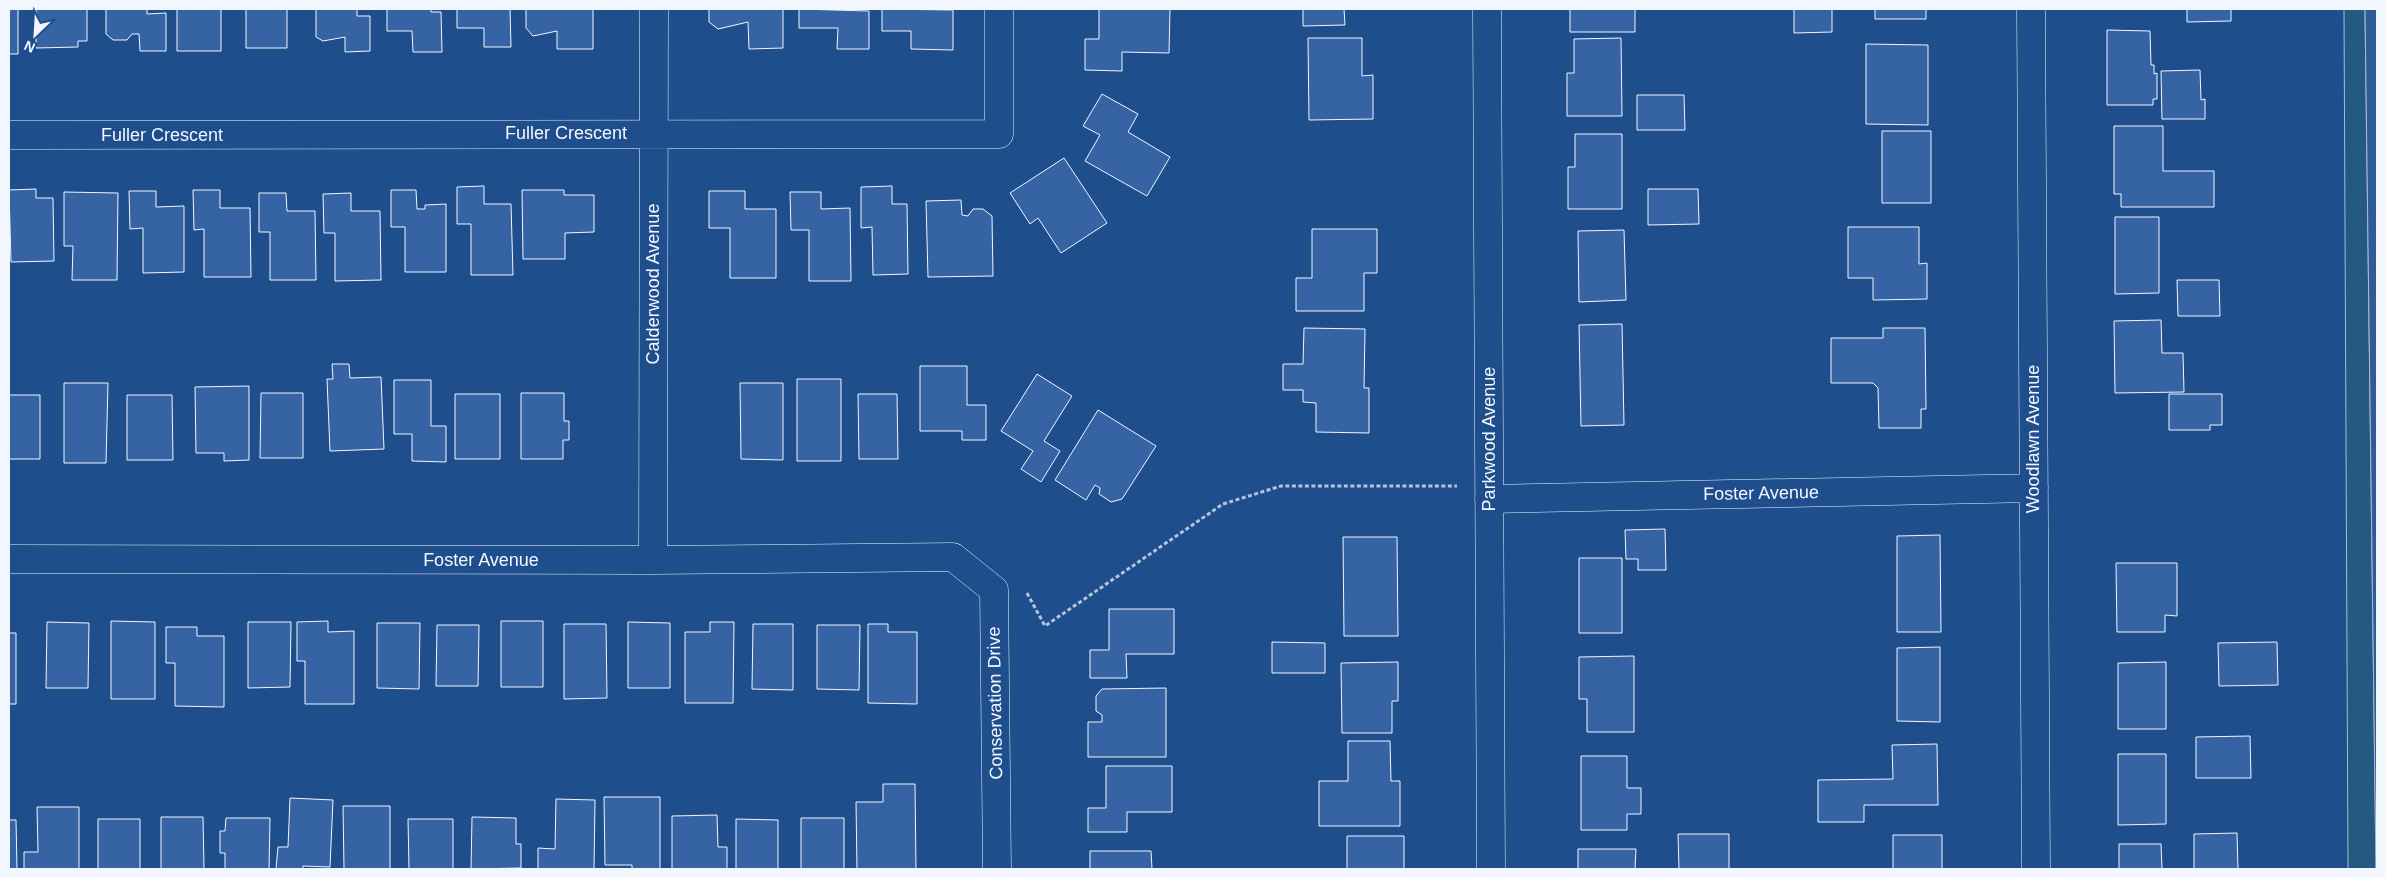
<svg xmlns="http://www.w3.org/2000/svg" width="2386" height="878" font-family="Arial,sans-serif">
<rect width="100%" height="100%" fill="#1f4e8c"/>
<path fill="#245a82" stroke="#a8bbd7" d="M2344,9h21l11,860h-28z"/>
<path fill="#305b95" stroke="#a8bbd7" d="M2365,9h12v860h-1z"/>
<path fill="#3563a3" stroke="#f2f6ff" d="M9,9h9v45h-9z
M36,9h51v32h-9v6l-42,1z
M106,9h41v5l19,-1v38h-26l-1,-17h-7l-5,6h-14l-7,-6z
M177,9h44v42h-44z
M246,9h41v39h-41z
M316,9h41v7h13v35l-25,1v-15l-22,4 -7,-4z
M387,9h44v3h10l1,40h-29l-1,-21h-25z
M457,9h53l1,38h-27v-19h-27z
M526,9h67v40h-36v-18l-24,5 -7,-8z
M709,9h74v39l-34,1 -1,-27 -30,7 -9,-7z
M799,9l70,2v38h-32l1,-21h-39z
M882,9l71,1v40l-42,-1v-18h-29z
M1099,9h71l-1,44 -47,-1v19l-37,-1v-31h14z
M1303,9h41l1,16 -42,1z
M1570,9h65v23h-65z
M1794,9h38v23l-38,1z
M1875,9h51v10h-51z
M2187,9h44v12l-44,1z
M2107,30l43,1 1,34h3v9l3,-1v26h-4v6h-46z
M1308,38h54v38l11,-1v44l-64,1z
M1621,38l1,78h-55v-43h7v-34z
M1866,44l62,1v80l-62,-1z
M2200,70l1,30 4,-1v20h-43l-1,-48z
M1102,94l36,20 -10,18 42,25 -23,39 -62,-35 15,-26 -17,-9z
M1637,95h47l1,35h-48z
M2114,126h49v45h51v36h-93v-13h-7z
M1882,131h49v72h-49z
M1575,134h47v75h-54v-42h7z
M1064,158l43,65 -46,30 -23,-35 -8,6 -20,-31z
M484,186v18h27l2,71h-42v-51h-14v-37z
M892,186v18h15l1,70 -35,1 -1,-48 -11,1v-41z
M36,189v9h17l1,63 -43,1 -2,-72z
M1648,189h50l1,35 -51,1z
M193,190h27v18h30l1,69h-47v-48l-10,1z
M391,190h25l1,19h8v-4l21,-1v68h-41v-45h-14z
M522,190h42v5h30v37l-29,1v26h-42z
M129,191h27v16l28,-1v66l-41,1v-45l-13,1z
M709,191h36v18h31v69h-46v-50h-21z
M64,192l54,1 -1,87h-45l1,-34h-9z
M790,192h31v17l29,-1 1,73h-42v-51h-18z
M259,193h27l1,18h28l1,69h-46v-48h-11z
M351,193v18h29l1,69 -46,1v-48h-11l-1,-39z
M961,200l1,15 6,1 5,-7h10l9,7 1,60 -65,1 -2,-76z
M2115,217h44v76l-44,1z
M1848,227h71v37l8,-1v36l-54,1v-22h-25z
M1312,229h65v44h-13v38h-68v-33h16z
M1624,230l2,70 -47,2 -1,-71z
M2177,280h42l1,36h-42z
M2161,320l1,33h21l1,39 -69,1 -1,-72z
M1622,324l2,101 -43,1 -2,-101z
M1304,328l61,1 -1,59h5v45l-53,-1v-29l-13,-1v-12h-20v-26h20z
M1883,328h42l1,81h-5v19h-42l-1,-40 -5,-5h-42v-45h52z
M332,364h17l1,14 31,-1 3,72 -54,2 -3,-72h6z
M920,366h47v39h19v35h-24v-9h-42z
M1037,374l35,22 -28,45 16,10 -19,31 -20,-13 12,-18 -32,-20z
M797,379h44v82h-44z
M394,380h37v46h15v36l-34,-1v-27h-18z
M64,383h44l-2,80h-42z
M740,383h43v77l-42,-1z
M249,386v74l-25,1v-8h-28l-1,-66z
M261,393h42v65h-43z
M521,393h43v28h5v19h-6v19h-42z
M455,394h45v65h-45z
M858,394h39l1,65h-39z
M2169,394h53v31h-12v5h-41z
M9,395h31v64h-31z
M127,395h45l1,65h-46z
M1098,410l58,36 -34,53 -11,3 -12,-8 1,-6 -5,-3 -9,15 -31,-20z
M1665,529l1,41h-28v-11h-12l-1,-29z
M1940,535l1,97h-44v-96z
M1343,537h54l1,99h-54z
M1579,558h43v75h-43z
M2116,563h61v53l-12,-1v17h-48z
M1109,609h65v45h-48l1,24h-37v-28h19z
M111,621l44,1v77h-44z
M328,621v11l26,-1v73h-49v-43h-8v-39z
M501,621h42v66h-42z
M47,622l42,1 -1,65h-42z
M248,622h43l-1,65 -42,1z
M628,622l42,1v65h-42z
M710,622h24l-1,81h-48v-71h25z
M377,623h43l-1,66 -42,-1z
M564,624h42l1,74 -43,1z
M753,624h40v66l-41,-1z
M868,624h20v8h29v72l-49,-1z
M437,625h42l-1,61h-42z
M817,625h43l-1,65 -42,-1z
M166,627h31v9h27v71l-49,-1v-43h-9z
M9,633h7v71h-7z
M1272,642l53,1v30h-53z
M2277,642l1,43 -59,1 -1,-43z
M1940,647v75l-43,-1v-73z
M1634,656v76h-47v-33h-8v-42z
M1398,662v39h-6v32h-50l-1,-70z
M2166,662v67h-48v-66z
M1166,688v69h-78v-35h14v-7l-6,-4v-15l6,-7z
M2250,736l1,42h-55v-41z
M1348,741h42l1,40h9v45h-81v-45h29z
M1937,744l1,61h-74v17h-46v-42l75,-1 -1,-34z
M2118,754h48v70l-48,1z
M1581,756h46v32h14v26h-14v16h-46z
M1106,766h66v46h-45v20h-39v-24h18z
M883,784h32l1,85h-59l-1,-67h27z
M604,797h56v72h-28v-4h-27z
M290,798l43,2 -3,67 -27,-1v3h-27l2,-22h10z
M556,799l39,1 -1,69h-56v-21l17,1z
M343,806h47v63h-46z
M37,807h42v62h-55v-17h14z
M717,815l1,32h9v22h-55v-53z
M161,817h42l1,52h-43z
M472,817l44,1v26h5v24l-50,1z
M226,818h44l-1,51h-44v-16h-5v-22h5z
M801,818h43v51h-43z
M98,819h42v50h-42z
M408,819h45v50h-44z
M736,819l42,1v49h-42z
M9,820h7l1,49h-8z
M2237,833l1,36h-44v-35z
M1678,834h51v35h-50z
M1893,835h49v34h-49z
M1347,836h57v33h-57z
M2119,844h42l1,25h-43z
M1578,849h58l-1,20h-57z
M1090,851h61l1,18h-62z"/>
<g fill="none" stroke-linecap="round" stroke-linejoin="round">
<g stroke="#f2f6ff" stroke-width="29">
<path id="minor" d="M1487,9l4,860
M2031,9l5,860
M9,135l990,-1v-125
M1489,499l545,-11
M9,559l644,1 300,-3 41,33 3,279
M653,560l1,-551"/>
</g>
<path stroke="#b3c4dc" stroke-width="3" stroke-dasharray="4 2.5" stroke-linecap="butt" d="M1027,593l18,33 178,-122 58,-18h176"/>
<use href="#minor" stroke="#1f4e8c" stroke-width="28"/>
</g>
<g text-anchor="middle" stroke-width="4" stroke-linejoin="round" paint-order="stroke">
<g font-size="18" fill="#f2f6ff" stroke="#1f4e8c">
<text x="566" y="139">Fuller Crescent</text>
<text x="162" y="141">Fuller Crescent</text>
<text transform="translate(653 284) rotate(-90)" y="6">Calderwood Avenue</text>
<text transform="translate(1489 439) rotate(-90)" y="6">Parkwood Avenue</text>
<text transform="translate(2033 439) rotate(-90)" y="6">Woodlawn Avenue</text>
<text transform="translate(1761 493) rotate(-1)" y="6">Foster Avenue</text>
<text x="481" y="566">Foster Avenue</text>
<text transform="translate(995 703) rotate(-91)" y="6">Conservation Drive</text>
</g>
</g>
<rect width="2386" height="878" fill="none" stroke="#f2f6ff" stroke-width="20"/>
<g transform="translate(35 35) rotate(205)" stroke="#1f4e8c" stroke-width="4" paint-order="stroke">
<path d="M0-4L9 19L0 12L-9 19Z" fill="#f2f6ff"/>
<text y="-8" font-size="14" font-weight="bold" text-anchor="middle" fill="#f2f6ff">N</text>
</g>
</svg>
